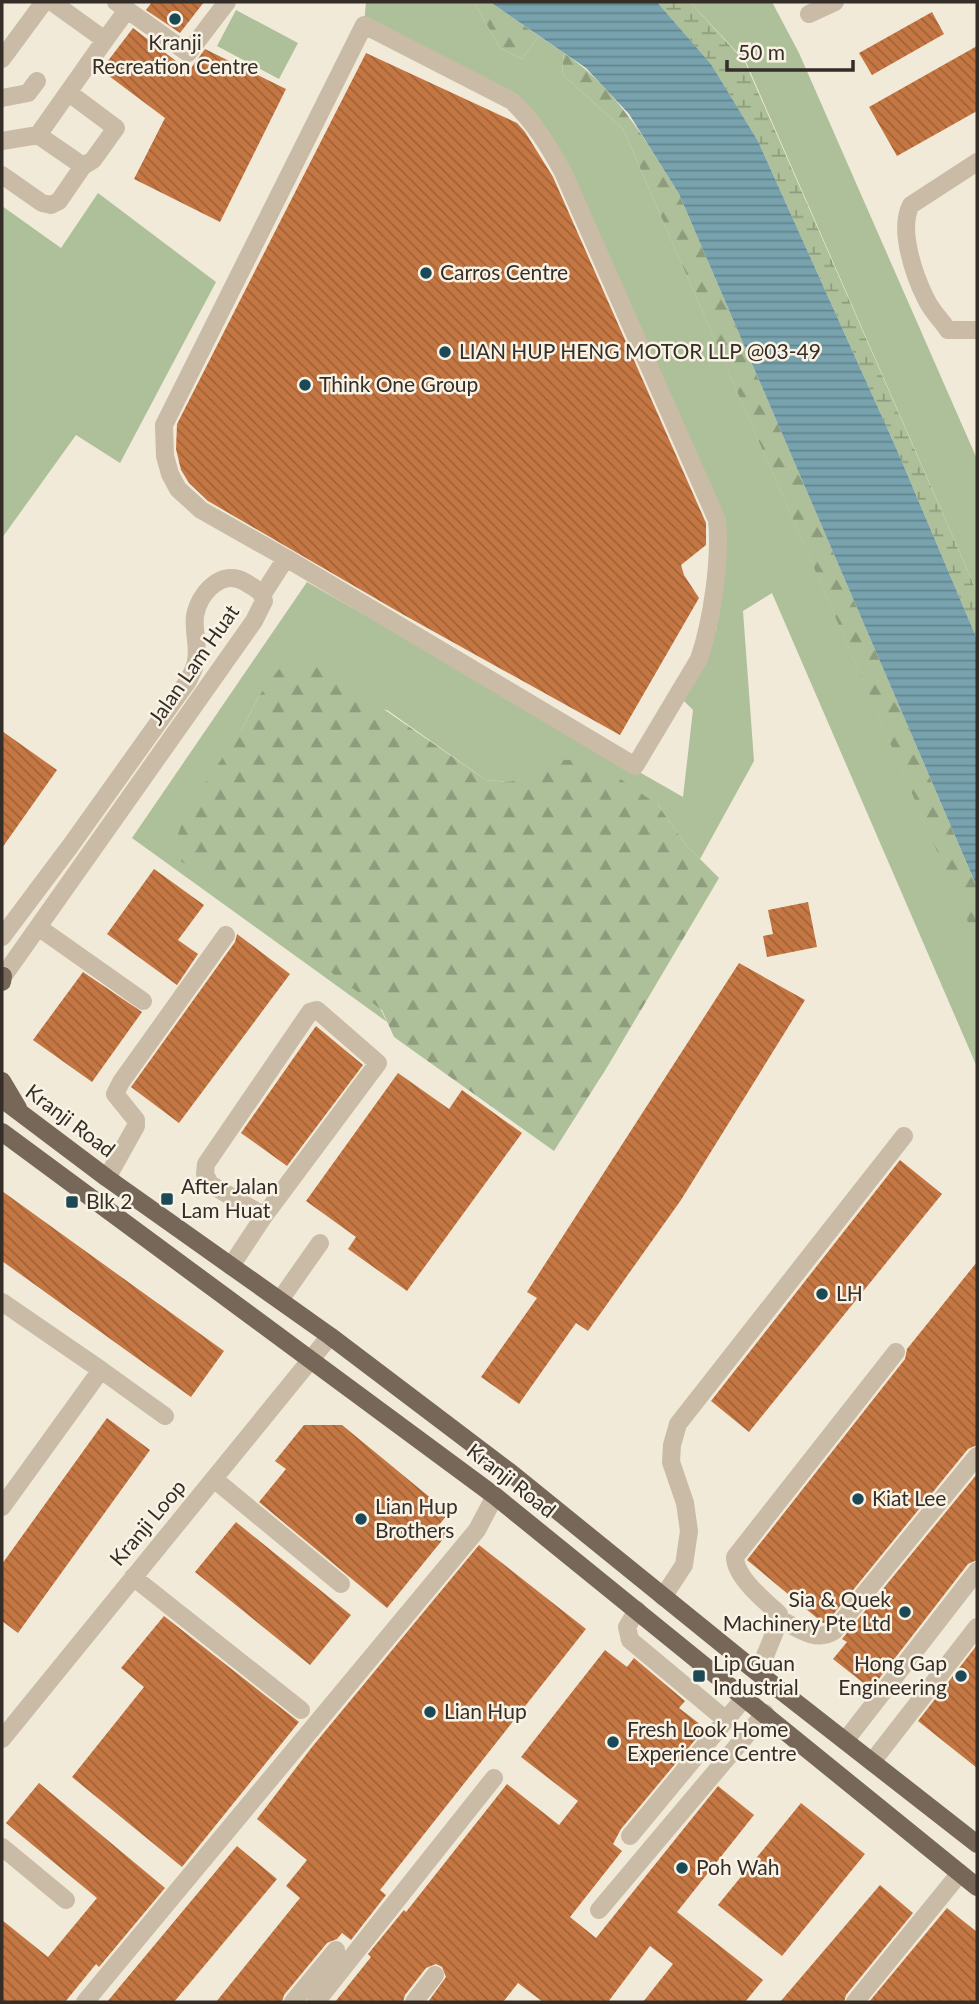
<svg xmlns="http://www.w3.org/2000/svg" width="979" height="2004" font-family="Lato,sans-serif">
<defs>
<pattern id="forest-firs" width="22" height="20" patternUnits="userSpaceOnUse" patternTransform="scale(1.75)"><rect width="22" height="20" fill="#adc099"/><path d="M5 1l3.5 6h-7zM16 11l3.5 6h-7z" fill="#8e9c7d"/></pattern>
<pattern id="wetland-marsh" width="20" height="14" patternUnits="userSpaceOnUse" patternTransform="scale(1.75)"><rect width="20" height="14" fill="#adc099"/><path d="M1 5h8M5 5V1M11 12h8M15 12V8" fill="none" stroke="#8e9c7d"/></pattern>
<pattern id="water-rules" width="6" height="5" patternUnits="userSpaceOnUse" patternTransform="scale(1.75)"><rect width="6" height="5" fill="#78a3ae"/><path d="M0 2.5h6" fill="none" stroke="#63858e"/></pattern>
<pattern id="building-back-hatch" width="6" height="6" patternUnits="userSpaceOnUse" patternTransform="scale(1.75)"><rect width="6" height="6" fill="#c57743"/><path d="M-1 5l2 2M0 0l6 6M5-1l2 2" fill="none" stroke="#a16238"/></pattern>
</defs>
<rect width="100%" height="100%" fill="#f1ead9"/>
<path fill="#adc099" d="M366,2h108l26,46 22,11 17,-23 25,17 -2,21 61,55 354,813v125l-205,-474 -29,18 11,150 -54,98 -14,-14 -28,-40 -132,-28 -13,5 -27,-2 -99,-70 -128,-14 -18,35 146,291 -255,-184 175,-256 376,215 10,-87 -11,-11 35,-71v-109l-189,-403 -164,-91z
M690,2h82l27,51 178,406v133l-231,-530z
M236,10l62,33 -19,36 -62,-33z
M98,193l118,89 -96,181 -44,-28 -74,103v-332l59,42z"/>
<path fill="url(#forest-firs)" d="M474,2h16l49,34 -17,23 -22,-11z
M564,53c53,36 82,88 115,141l298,693v56l-354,-814 -61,-55z
M304,662l29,12 153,106c32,3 34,4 54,-21l30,1 36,9 52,36 28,40 33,33 -110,186 -55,87 -160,-114 -12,-27 -204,-151 -3,-16 12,-34 54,-78 18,-35 20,-27z"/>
<path fill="url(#wetland-marsh)" d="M657,2h33l55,60 232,530v47l-80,-189 -139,-309 -47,-77z"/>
<path fill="url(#water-rules)" d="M490,2h167l54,62 47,77 139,309 80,189v248l-298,-693 -50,-80 -43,-46z"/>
<path fill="url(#building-back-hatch)" d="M152,2h52l-24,31 -34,-23z
M932,12l12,22 -72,41 -13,-22z
M133,28l56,43 16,-22 81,40 -66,133 -86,-43 31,-61 -64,-48z
M977,46v65l-80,45 -28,-49z
M366,53l151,70 8,9 28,45 153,346v22l-25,20 3,10 15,23 -79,137 -216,-120 -196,-114 -19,-18 -8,-13 -5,-21 1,-25z
M2,731l55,39 -55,78z
M154,869l50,36 -26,35 20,14 -21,31 -70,-51z
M808,902l9,45 -50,10 -4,-21 10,-2 -5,-24z
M237,934l53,40 -111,149 -48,-36 104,-145z
M739,963l66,37 -124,200 -93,131 -12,-8 -57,81 -38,-27 56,-79 -10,-6z
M83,972l59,40 -50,70 -59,-42z
M316,1026l47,39 -76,101 -46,-33z
M398,1073l51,36 13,-19 60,43 -115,158 -59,-42 8,-12 -50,-36z
M900,1160l42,34 -193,238 -38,-31z
M2,1191l222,160 -33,46 -189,-136z
M977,1262v183l-9,4 -141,173 -4,1 -76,-63 158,-201 2,-10z
M107,1418l43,32 -132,183 -16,-12v-57z
M304,1425h38l107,88 -11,13 10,7 -61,75 -128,-106 27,-33 -11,-8z
M977,1474v86l-9,4 -97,125 -38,-30 14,-17 -5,-3z
M236,1522l115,93 -41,50 -115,-93z
M479,1545l107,84 -206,261 6,5 -35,45 -9,-7 -5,6 -10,4 -43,52 -2,7h-66l84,-104 -14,-12 21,-26 -50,-41 55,-72z
M164,1616l135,106 -117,145 -110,-90 72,-90 -23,-19z
M977,1645v123l-59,-47z
M605,1650l22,17 7,-9 51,43 -6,7 26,20 -84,101 -8,15 9,7 -52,66 26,21 122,-152 36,29 -77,97 86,68 -18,22h-102l30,-38 -23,-18 -42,56h-65l-25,-19 -15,19h-75l18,-25 -4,-10 -6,-3 -10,4 -21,27 -2,7h-68l36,-45 -3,-3 36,-44 2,2 101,-128 52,41 19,-24 -57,-44z
M39,1783l126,105 -66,79 -3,-3 -31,38h-63v-82l46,37 49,-59 -91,-75z
M801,1803l64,51 -83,102 -64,-51z
M237,1846l40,33 -103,123h-67z
M880,1885l33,28 -67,82 -2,7h-64z
M947,1908l30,24v70h-108z"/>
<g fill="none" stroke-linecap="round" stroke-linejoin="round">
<path stroke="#c9bba5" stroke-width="18" d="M116,2l72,51 39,-51
M809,14l26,-12
M364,25l148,76c22,21 36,44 51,71l154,348c4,39 -5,101 -18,139l-64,107 -349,-208 -85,-48 -23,-21 -8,-15 -5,-18 -1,-31z
M105,40l22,-30
M2,59l42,-57
M69,93l47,35 -23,32 -10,6
M2,98l26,-5 9,-12
M38,135l67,-95 -53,-38
M2,141l36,-6 45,31 -24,35 -8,4 -9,-2 -40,-28
M977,162l-66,43c-13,24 3,70 15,94 5,11 15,21 22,31h29
M263,594l23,-36
M38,927l105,74
M2,937l69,-92 117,-164c3,-6 7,-13 8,-20 3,-15 -3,-30 -1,-45 4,-23 27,-48 50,-34 9,6 17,8 19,19l-10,20 -252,357
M107,1178l29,-52v-6l-21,-26 6,-12 105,-147
M231,1266l33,-50 -54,-32 -5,-10 1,-10 104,-152 7,-2 61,53 -114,153
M280,1300l40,-57
M2,1302l99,68 -99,137
M101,1370l64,46
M214,1479l127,105
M133,1577l168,133
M663,1597l21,-32 5,-34 -4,-28 -14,-41 1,-17 6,-21 226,-288
M637,1610l-10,17 3,13 96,80
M780,1619c17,9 36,24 54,12l143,-175
M758,1673l22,-54 -1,-5c-14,-13 -44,-37 -44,-57l161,-205
M2,1739l328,-403
M845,1741l132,-170
M872,1762l105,-135
M630,1836l115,-139
M2,1847l64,53
M599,1910l166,-197
M85,2002l392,-472 18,-34
M293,2002l43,-52
M316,2002l178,-224
M414,2002l21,-27
M855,2002l105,-129"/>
<path stroke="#776758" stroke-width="18" d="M2,982l1,-6
M2,1081l16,27
M2,1099l105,79 223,158 181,137 242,196 224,175
M2,1132l493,364 482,391"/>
</g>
<g fill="#1c4956" stroke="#f9f3e5" stroke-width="2.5">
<circle cx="175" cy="19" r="7"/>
<circle cx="426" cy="273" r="7"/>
<circle cx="445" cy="352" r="7"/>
<circle cx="305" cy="385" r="7"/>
<rect x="160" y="1192" width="14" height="14" rx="3.5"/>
<rect x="65" y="1195" width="14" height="14" rx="3.5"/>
<circle cx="822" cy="1294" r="7"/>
<circle cx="858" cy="1499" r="7"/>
<circle cx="361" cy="1519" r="7"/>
<circle cx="905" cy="1612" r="7"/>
<rect x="692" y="1669" width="14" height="14" rx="3.5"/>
<circle cx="961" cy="1676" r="7"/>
<circle cx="430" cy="1712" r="7"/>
<circle cx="613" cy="1742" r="7"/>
<circle cx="682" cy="1868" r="7"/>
</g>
<g text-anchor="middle" stroke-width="5" stroke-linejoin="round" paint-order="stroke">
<g font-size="21" fill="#352d27" stroke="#f9f3e5" text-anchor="start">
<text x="175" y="50" text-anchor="middle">Kranji<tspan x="175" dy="24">Recreation Centre</tspan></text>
<text x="440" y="280">Carros Centre</text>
<text x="459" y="359">LIAN HUP HENG MOTOR LLP @03-49</text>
<text x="319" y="392">Think One Group</text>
<text x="181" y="1194">After Jalan<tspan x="181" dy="24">Lam Huat</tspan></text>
<text x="86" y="1209">Blk 2</text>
<text x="836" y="1301">LH</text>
<text x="872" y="1506">Kiat Lee</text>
<text x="375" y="1514">Lian Hup<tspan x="375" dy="24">Brothers</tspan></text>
<text x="891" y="1607" text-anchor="end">Sia &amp; Quek<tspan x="891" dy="24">Machinery Pte Ltd</tspan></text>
<text x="713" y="1671">Lip Guan<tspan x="713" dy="24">Industrial</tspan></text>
<text x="947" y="1671" text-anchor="end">Hong Gap<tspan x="947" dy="24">Engineering</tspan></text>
<text x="444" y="1719">Lian Hup</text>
<text x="627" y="1737">Fresh Look Home<tspan x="627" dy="24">Experience Centre</tspan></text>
<text x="696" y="1875">Poh Wah</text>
</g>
<g font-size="21" fill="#352d27" stroke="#f9f3e5">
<text transform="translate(194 665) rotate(-55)" y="7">Jalan Lam Huat</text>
<text transform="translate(70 1121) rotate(37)" y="7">Kranji Road</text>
<text transform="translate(511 1481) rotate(38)" y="7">Kranji Road</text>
<text transform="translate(148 1523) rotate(-50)" y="7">Kranji Loop</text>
</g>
</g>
<rect width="979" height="2004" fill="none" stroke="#352d27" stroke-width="7"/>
<path d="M727 60v10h126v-10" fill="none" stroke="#352d27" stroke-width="3.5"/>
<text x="738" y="60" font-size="21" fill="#352d27" stroke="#f9f3e5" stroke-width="5" paint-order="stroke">50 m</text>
</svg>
